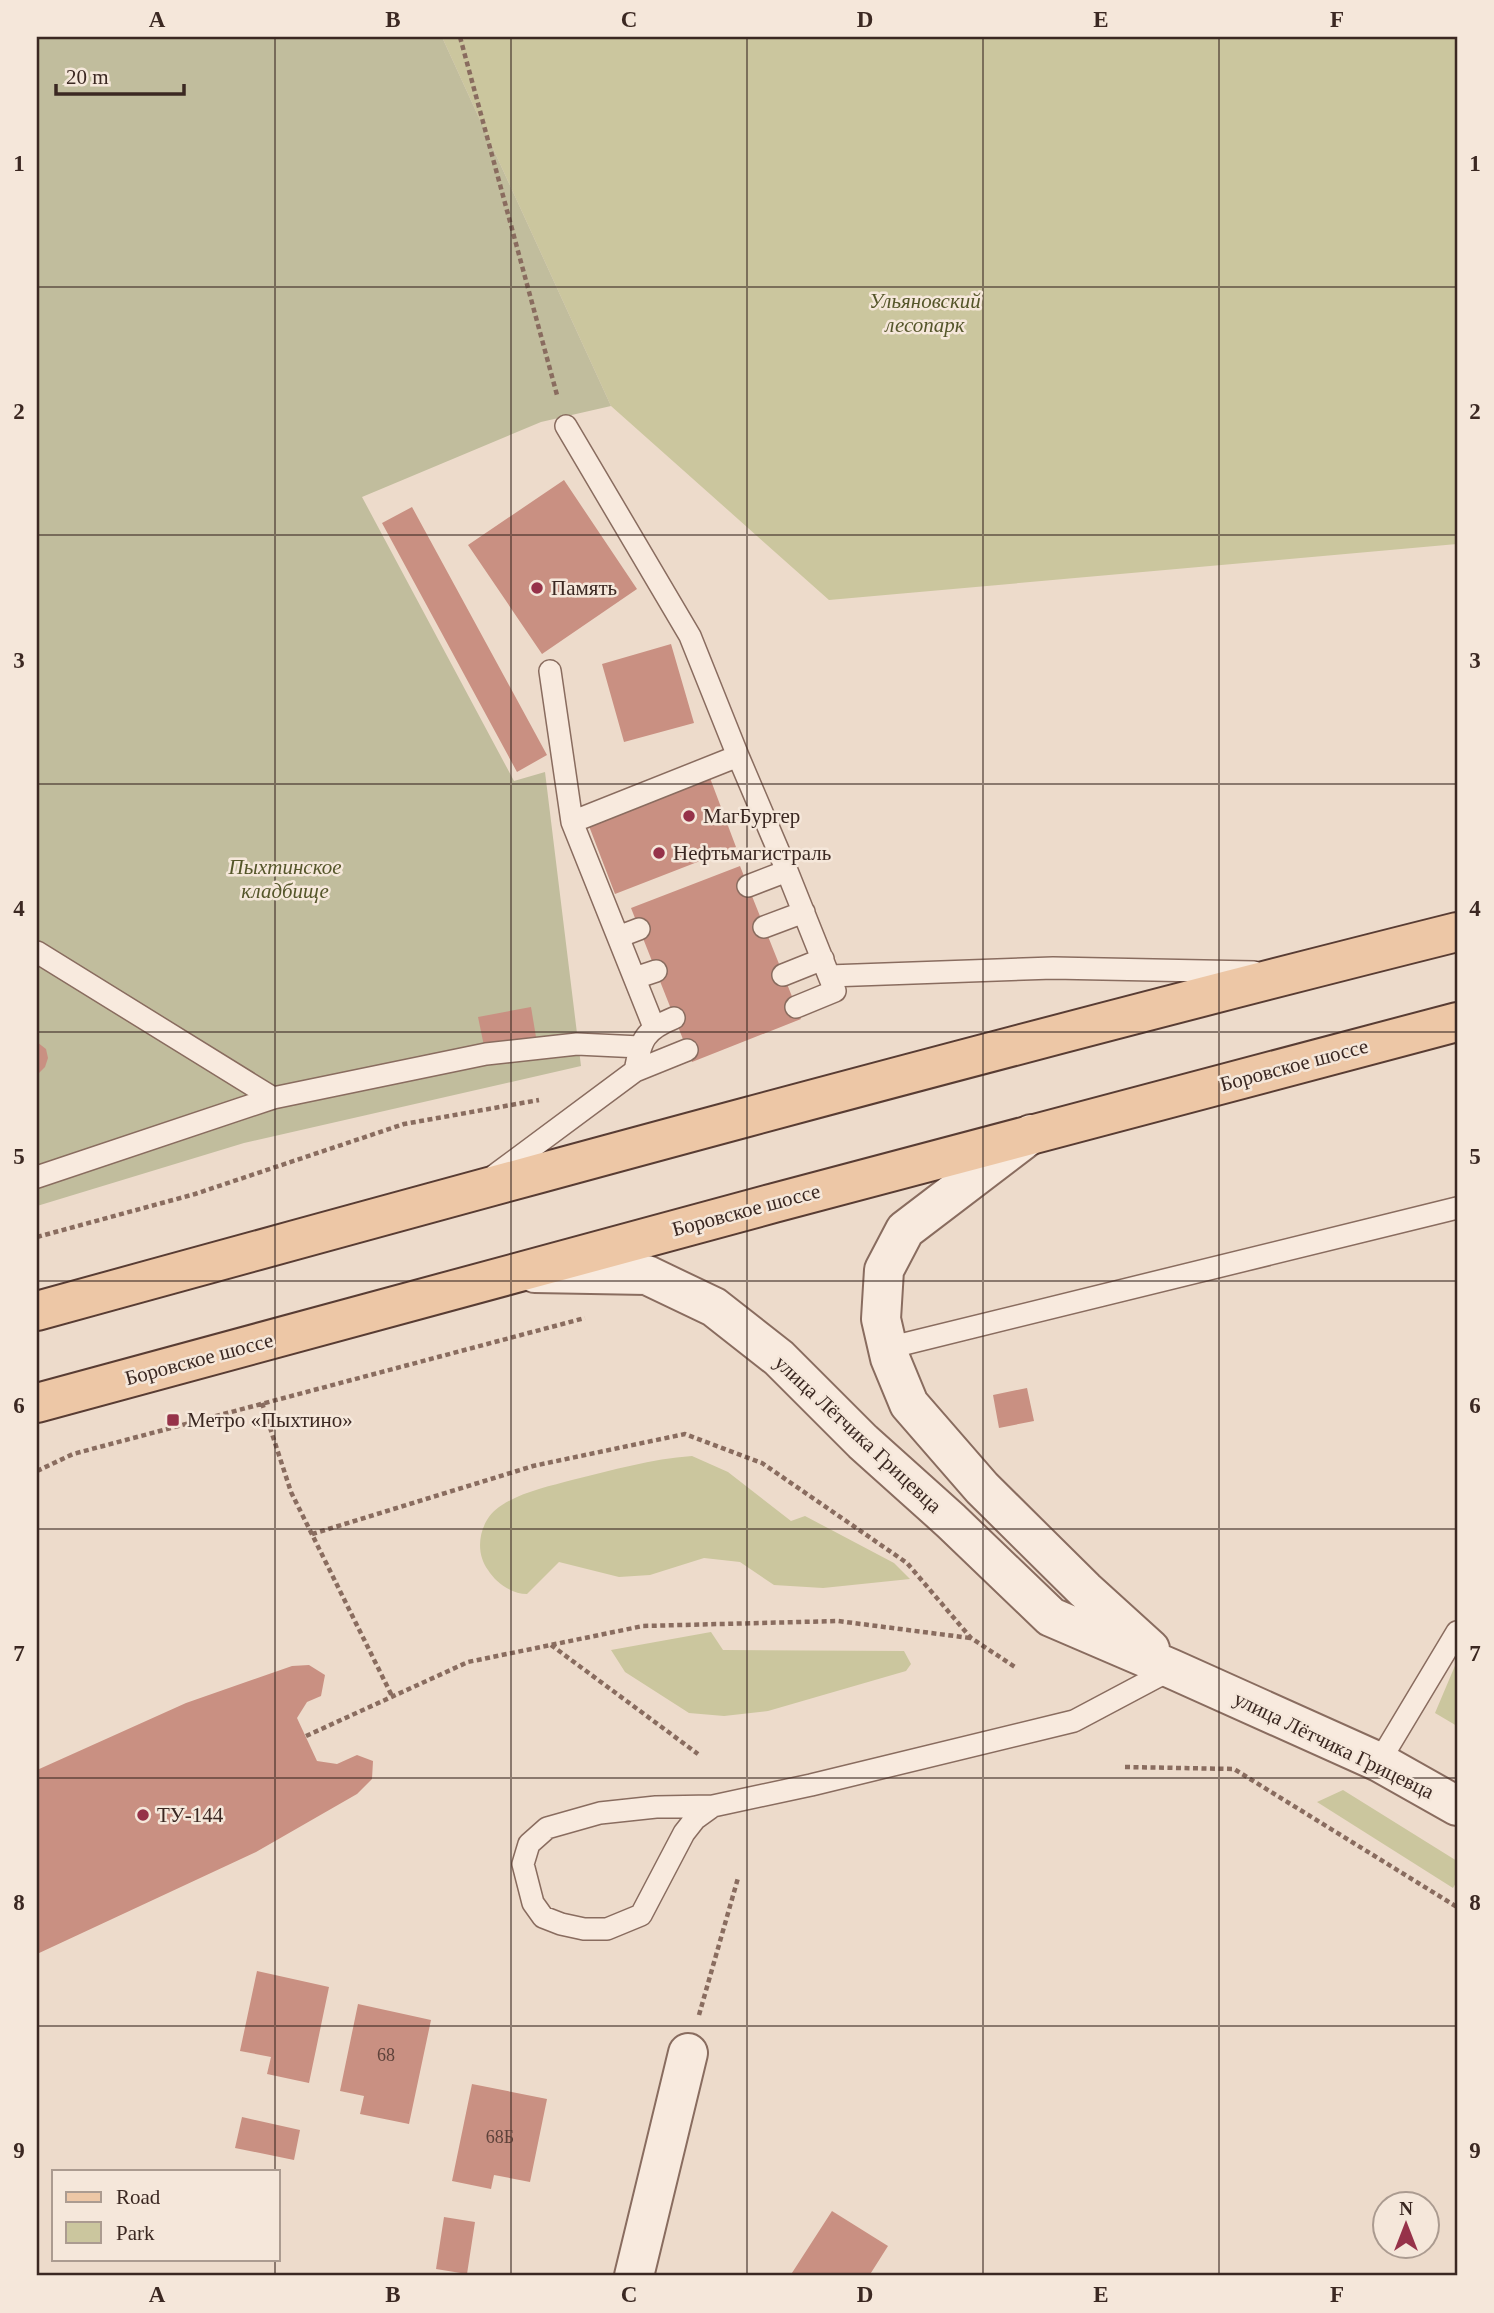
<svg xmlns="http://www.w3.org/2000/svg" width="1494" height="2313" font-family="'Times New Roman',serif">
<rect width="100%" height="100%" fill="#eddbcb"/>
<path fill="#cbc69e" d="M442,37h1015v507l-628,56 -218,-194z
M692,1456l36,16 63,49 14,-5 89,47 16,16 -87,9 -49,-3 -34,-23 -36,-4 -54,17 -31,2 -60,-15 -32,32c-15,0 -31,-11 -39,-24 -15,-20 -8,-52 14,-65 20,-13 48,-19 70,-25 41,-10 79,-21 120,-24z
M711,1632l12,18 181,1 7,13 -5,7 -138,40 -44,5 -35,-3 -64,-41 -14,-22z
M1457,1661v65l-22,-13z
M1343,1790l114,71v20l-4,7 -136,-86z"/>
<path fill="#c1bd9d" d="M37,37h405l169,369 -70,16 -179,75 152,284 31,-9 36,294 -337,77 -207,63z"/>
<path fill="#c99082" d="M564,480l73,109 -95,65 -74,-109z
M412,507l135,248 -30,17 -135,-249z
M671,644l23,79 -70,19 -22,-78z
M710,778l26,69 -121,47 -26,-68z
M740,866l61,153 -109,43 -61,-154z
M531,1007l5,30 -52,9 -6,-29z
M37,1042l9,7 2,9 -3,9 -8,8z
M1027,1388l7,33 -35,7 -6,-33z
M309,1665l16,10 -4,21 -14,6 -10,16 20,43 20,3 20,-9 16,6 -1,18 -15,15 -101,58 -219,102v-184l149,-67 106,-37z
M257,1971l72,16 -20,96 -42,-9 4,-17 -31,-6z
M358,2004l73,16 -22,104 -49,-10 4,-18 -24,-5z
M472,2084l75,15 -17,83 -36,-7 -3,14 -39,-8z
M242,2117l58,13 -6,30 -59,-12z
M832,2211l56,35 -19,30h-79z
M444,2217l31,5 -8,52 -31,-5z"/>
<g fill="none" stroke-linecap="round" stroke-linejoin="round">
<g stroke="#896c5f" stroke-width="24">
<path id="service" d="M566,426l124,210 48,120
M550,671l22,151
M748,886l39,-15
M764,927l40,-15
M618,937l21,-8
M37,952l236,146
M783,975l40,-16
M829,976l224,-8 201,4
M635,978l21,-7
M654,1027l-82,-205 166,-66 49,115 48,120 -39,16
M635,1071l52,-21
M495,1175l140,-104c6,-31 9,-41 39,-53
M37,1177l236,-79 213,-44 91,-10 63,3
M888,1348l569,-140
M1379,1762l78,-130
M713,1806l-18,13 -11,14 -43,82 -34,14h-23l-23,-5 -18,-7 -10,-14 -10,-39 6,-20 18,-16 53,-15 56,-6 57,-1 98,-21 263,-64 98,-52"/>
</g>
<g stroke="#896c5f" stroke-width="42">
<path id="minor" d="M1031,1134l-126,96 -21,40 -3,49 9,39 19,46 73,84 103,102 65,59
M535,1273l112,2 67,32 65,51 84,84 88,79 100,96 121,52 207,93 78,44
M634,2276l54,-223"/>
</g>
<g stroke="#583c33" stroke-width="42">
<path id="primary" d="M37,1311c472,-130 945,-260 1420,-379
M37,1403l737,-200 683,-181"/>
</g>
<path stroke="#896c5f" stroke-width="4.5" stroke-dasharray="5 3.5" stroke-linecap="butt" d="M460,37l97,358
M37,1237l158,-43 209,-70 135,-24
M262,1403l29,89 101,204
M37,1471l36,-17 512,-136
M312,1534l221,-68 152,-32 77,29 145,100 64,75 44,29
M551,1645l147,109
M306,1736l162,-74 175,-36 195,-5 132,17
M1125,1767l109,2 223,138
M699,2015l39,-137"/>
<use href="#service" stroke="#f8eade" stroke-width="21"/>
<use href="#minor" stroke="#f8eade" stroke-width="38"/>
<use href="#primary" stroke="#edc7a6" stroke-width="38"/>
</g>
<path fill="none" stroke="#3b2822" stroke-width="2" stroke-opacity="0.55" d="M275,37v2134M511,37v2239M747,37v2239M983,37v2239M1219,37v2239M37,287h1420M37,535h1420M37,784h1420M37,1032h1420M37,1281h1420M37,1529h1420M37,1778h1420M37,2026h1420M275,2259v17"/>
<g fill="#963249" stroke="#f5e7da" stroke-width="2.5">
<circle cx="537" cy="588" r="7"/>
<circle cx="689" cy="816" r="7"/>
<circle cx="659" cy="853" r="7"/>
<rect x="166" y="1413" width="14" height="14" rx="3.5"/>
<circle cx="143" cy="1815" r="7"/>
</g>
<g text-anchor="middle" stroke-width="5" stroke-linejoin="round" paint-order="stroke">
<g font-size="18" fill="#5e423a">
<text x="386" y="2061">68</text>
<text x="500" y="2143">68Б</text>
</g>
<g font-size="21" font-style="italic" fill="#55562a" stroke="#f5e7da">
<text x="925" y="308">Ульяновский<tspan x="925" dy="24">лесопарк</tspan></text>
<text x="285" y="874">Пыхтинское<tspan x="285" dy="24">кладбище</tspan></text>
</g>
<g font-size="21" fill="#3b2822" stroke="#f5e7da" text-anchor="start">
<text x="551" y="595">Память</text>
<text x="703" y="823">МагБургер</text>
<text x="673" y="860">Нефтьмагистраль</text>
<text x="187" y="1427">Метро «Пыхтино»</text>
<text x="157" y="1822">ТУ-144</text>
</g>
<g font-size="21" fill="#3b2822" stroke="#f5e7da">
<text transform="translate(1294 1065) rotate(-15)" y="7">Боровское шоссе</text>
<text transform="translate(746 1210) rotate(-15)" y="7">Боровское шоссе</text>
<text transform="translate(199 1359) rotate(-15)" y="7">Боровское шоссе</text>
<text transform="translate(858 1434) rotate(43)" y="7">улица Лётчика Грицевца</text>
<text transform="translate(1334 1745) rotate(26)" y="7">улица Лётчика Грицевца</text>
</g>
</g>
<rect width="1494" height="2313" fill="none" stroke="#f5e7da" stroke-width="77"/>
<rect x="52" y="2170" width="228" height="91" fill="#f5e7da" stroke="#ab9b90" stroke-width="2"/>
<rect x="66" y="2192" width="35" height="10" fill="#edc7a6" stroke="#ab9b90" stroke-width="2"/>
<text x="116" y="2204" font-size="21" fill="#3b2822">Road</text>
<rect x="66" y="2222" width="35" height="21" fill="#cbc69e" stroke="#ab9b90" stroke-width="2"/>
<text x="116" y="2240" font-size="21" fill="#3b2822">Park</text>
<g transform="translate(1406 2225)"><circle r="33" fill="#f5e7da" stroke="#ab9b90" stroke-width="2"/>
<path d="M0-5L12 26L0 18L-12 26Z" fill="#963249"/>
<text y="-10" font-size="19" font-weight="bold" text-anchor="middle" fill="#3b2822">N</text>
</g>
<path d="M56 84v10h128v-10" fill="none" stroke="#3b2822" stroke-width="3.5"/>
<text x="66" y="84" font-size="21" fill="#3b2822" stroke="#f5e7da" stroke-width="5" paint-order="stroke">20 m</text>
<rect x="38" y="38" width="1418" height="2236" fill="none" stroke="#3b2822" stroke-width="2.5"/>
<g font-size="23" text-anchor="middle" font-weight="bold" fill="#3b2822">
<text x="157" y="27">A</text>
<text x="393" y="27">B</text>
<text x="629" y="27">C</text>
<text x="865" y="27">D</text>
<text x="1101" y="27">E</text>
<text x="1337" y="27">F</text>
<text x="19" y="171">1</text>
<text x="1475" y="171">1</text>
<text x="19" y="419">2</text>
<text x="1475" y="419">2</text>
<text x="19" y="668">3</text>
<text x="1475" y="668">3</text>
<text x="19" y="916">4</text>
<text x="1475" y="916">4</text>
<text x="19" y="1164">5</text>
<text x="1475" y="1164">5</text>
<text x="19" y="1413">6</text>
<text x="1475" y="1413">6</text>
<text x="19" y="1661">7</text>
<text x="1475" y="1661">7</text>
<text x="19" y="1910">8</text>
<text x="1475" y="1910">8</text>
<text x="19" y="2158">9</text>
<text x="1475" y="2158">9</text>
<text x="157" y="2302">A</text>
<text x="393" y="2302">B</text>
<text x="629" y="2302">C</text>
<text x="865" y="2302">D</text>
<text x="1101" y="2302">E</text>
<text x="1337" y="2302">F</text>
</g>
</svg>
